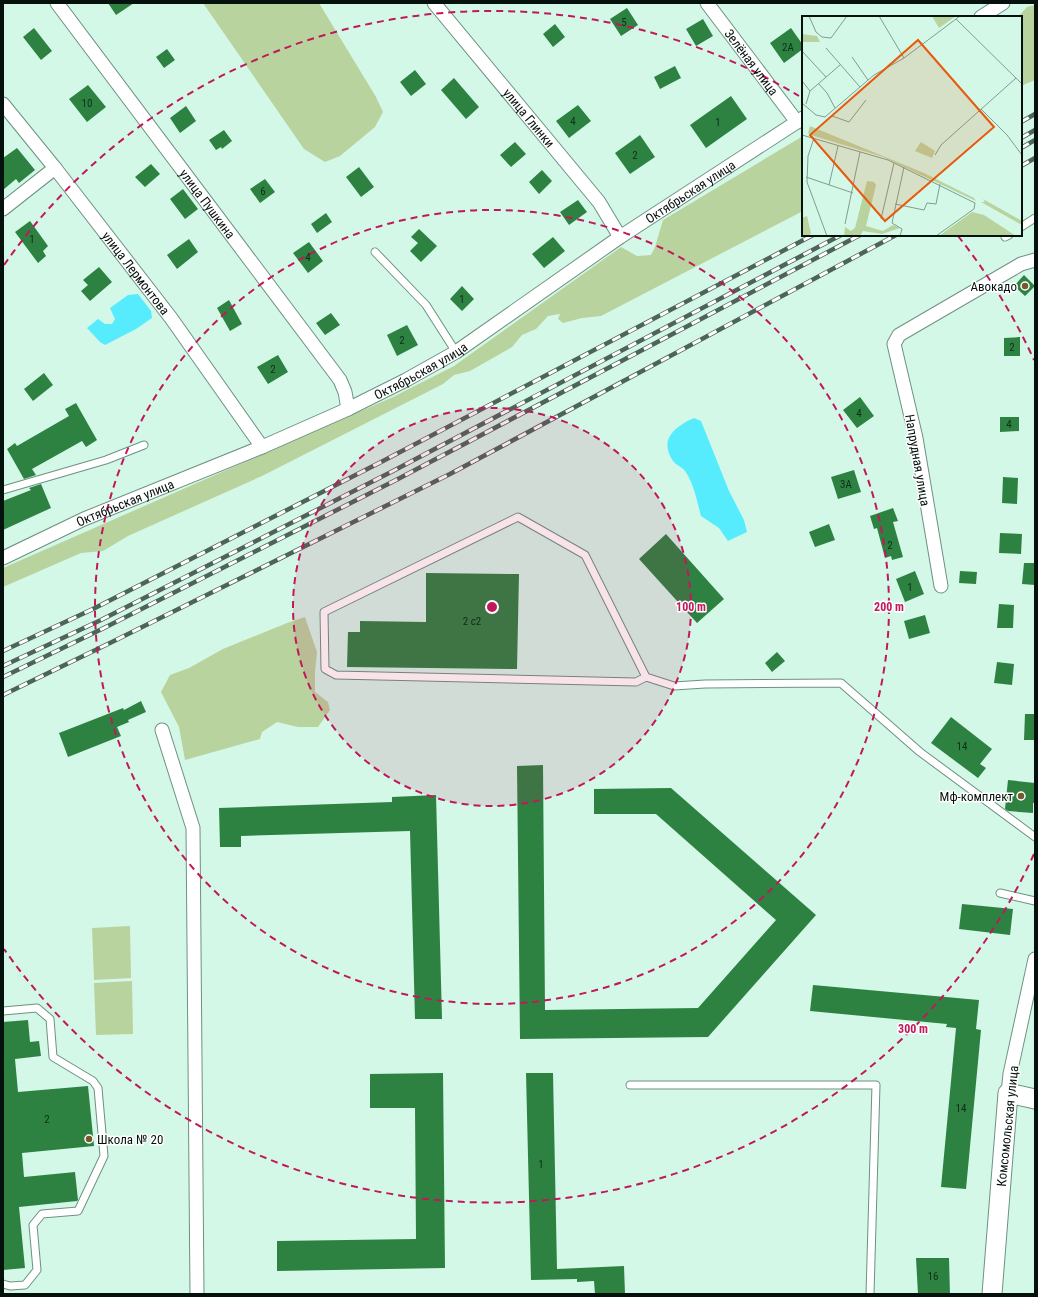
<svg xmlns="http://www.w3.org/2000/svg" width="1038" height="1297" font-family="'Roboto Condensed',sans-serif">
<rect width="100%" height="100%" fill="#d3f8e8"/>
<path fill="#b9d39e" d="M203,3h116l57,94 7,15 -8,15 -35,29 -15,6 -21,-13z
M1035,5v75l-14,6v-69h-3l9,-10z
M803,136v75l-202,105 -19,2 -19,5 -5,-4 2,-5 -12,2 -12,13 -14,6 -10,12 -42,24 -16,4 -11,9 -181,92 -134,60 -25,15 -22,2 -78,34v-19l390,-171 61,-31 167,-119 16,9 14,-1 4,-8 8,-27z
M305,617l12,35 -2,20v20l13,10 2,8 -12,17h-20l-21,-5 -15,10 -2,7 -75,21 -6,-33 -18,-35 9,-17 19,-7 34,-19 64,-26z
M130,926l1,52 -37,2 -2,-52z
M132,981l1,53 -37,1 -2,-52z"/>
<path fill="#56ecfe" d="M138,294l13,17 1,7 -16,11 -31,16 -5,-3 -13,-14 11,-9 7,5h7l3,-5 -5,-11 18,-13z
M694,418l7,3 28,70 15,29 3,12 -19,9 -9,-13 -18,-12c-4,-15 -7,-32 -16,-45 -3,-4 -9,-6 -12,-10 -15,-22 3,-35 21,-43z"/>
<path fill="#2d8242" d="M108,3h26l-18,12z
M627,8l11,17 -17,11 -11,-17z
M703,19l10,17 -17,10 -10,-17z
M555,24l10,13 -12,10 -10,-13z
M34,28l18,23 -11,9 -18,-23z
M791,28l12,17v4l-19,14 -14,-20z
M167,49l8,11 -11,8 -8,-11z
M675,66l6,12 -21,11 -6,-12z
M415,70l11,14 -15,12 -11,-14z
M454,78l25,29 -13,12 -25,-29z
M88,85l18,22 -19,15 -18,-23z
M731,96l16,23 -41,29 -16,-23z
M578,105l13,16 -22,17 -13,-17z
M186,106l10,15 -16,12 -10,-15z
M224,130l8,11 -10,8 -1,-2 -5,3 -7,-10z
M640,135l15,22 -25,17 -15,-21z
M515,142l11,12 -15,13 -11,-12z
M17,148l18,22 -16,13 -3,-4 -13,11v-32z
M151,164l9,10 -15,13 -10,-10z
M359,167l15,20 -13,10 -15,-20z
M542,170l10,11 -13,13 -10,-12z
M265,179l10,13 -15,11 -10,-14z
M183,189l15,20 -13,10 -15,-20z
M578,200l9,12 -18,13 -9,-13z
M326,213l6,9 -15,11 -6,-9z
M30,221l18,25 -5,5 3,5 -8,7 -23,-31z
M419,229l18,17 -16,16 -11,-11 8,-8 -7,-6z
M553,237l12,14 -21,17 -12,-14z
M189,239l9,13 -21,17 -10,-14z
M309,242l14,19 -15,12 -15,-20z
M99,267l13,15 -22,19 -9,-10 7,-6 -5,-5z
M1024,275l11,11 -10,10 -11,-10z
M462,286l12,13 -12,12 -12,-12z
M229,300l13,24 -12,7 -13,-23z
M331,313l9,12 -15,10 -9,-12z
M407,325l11,20 -21,11 -10,-21z
M1020,337v19h-16v-18z
M278,355l10,17 -20,12 -11,-17z
M44,373l9,12 -20,16 -9,-12z
M860,397l14,19 -17,12 -14,-18z
M76,403l21,37 -11,7 -4,-6 -50,28 4,6 -12,4 -17,-30 8,-6 2,3 52,-30 -4,-7z
M1000,417h19v14l-19,1z
M854,470l7,22 -23,7 -7,-22z
M1003,477l15,1 -1,26 -15,-1z
M41,484l10,24 -48,22v-29l28,-11 -2,-2z
M893,508l5,13 -5,1 10,35 -11,3 -1,-4 -6,2 -8,-30 -3,1 -4,-13z
M829,524l6,16 -20,7 -6,-15z
M1000,533l22,1 -1,20 -22,-1z
M666,534l58,65 -27,24 -58,-64z
M1024,563h11v22l-13,-1z
M915,571l9,23 -19,8 -9,-23z
M960,571l17,1 -1,12 -17,-1z
M426,573l93,1 -2,95 -170,-2 1,-35h12v-11l66,1z
M999,604l15,1 -1,23h-16z
M925,615l5,18 -21,6 -5,-18z
M777,652l8,9 -13,11 -7,-9z
M997,662l17,2 -2,21 -18,-2z
M141,701l5,11 -18,8 1,2 -12,5 4,9 -53,21 -9,-24 64,-25 1,2z
M1025,714h10v26h-11z
M951,717l41,32 -12,15 6,4 -8,10 -47,-35z
M543,765l2,245 153,-2 78,-88 -120,-106h-62v-25l77,-1 145,127 -108,122 -188,2 -3,-273z
M1008,780l27,3v20h-2v10l-25,-2 -3,-2z
M436,795l6,224h-27l-5,-188 -169,5v11h-21l-1,-39 173,-6v-5z
M962,904l51,5 -3,26 -51,-6z
M813,985l166,15 -3,29 5,1 -15,159 -25,-2 15,-159 -10,-1 1,-3 -137,-13z
M28,1020l2,22 9,-1 2,15 -26,3 3,33 70,-6 6,60 -72,7 2,24 51,-5 3,28 -1,1 -58,6 6,61 -22,2v-248z
M443,1073l2,195 -168,3v-30l139,-2 -1,-131h-45v-34z
M526,1073h27l4,196 67,-3 1,28h-30l-1,-13 -17,1v-3l-46,1z
M916,1258h33l1,36h-32z"/>
<g fill="none" stroke-linecap="round" stroke-linejoin="round">
<g stroke="#6e9182" stroke-width="9">
<path id="lane" d="M1021,227l14,-9
M1005,237l4,-2
M375,252l51,53 30,47
M3,490l103,-30 38,-15
M646,677l-10,5 -300,-7 -11,-6 -1,-57 194,-95 67,38 61,122 28,9 31,-2 136,-1 79,69 115,85
M1000,893l35,8
M3,1011l34,-3 13,11 3,38 40,24 5,7 6,68 -26,55 -36,3 -9,11 4,45 -12,15 -15,1 -7,-2
M630,1085h246l-6,209"/>
</g>
<g stroke="#6e9182" stroke-width="15">
<g id="street">
<path id="s1" d="M57,3l283,377 5,12 3,17"/>
<path id="s2" d="M434,3l165,199 21,35"/>
<path id="s3" d="M707,3l90,119"/>
<path d="M981,17l22,-14"/>
<path id="s4" d="M3,104l52,64 116,150 91,129"/>
<path d="M3,209l52,-41"/>
<path id="s5" d="M3,558l81,-39 178,-72 86,-38 58,-29 50,-28 164,-115 183,-119"/>
<path d="M941,586l-25,-148 -22,-94 5,-9 122,-71 14,-4"/>
<path d="M162,730l31,98 4,466"/>
<path d="M1008,1093l2,-19 25,-115"/>
</g>
</g>
<g stroke="#6e9182" stroke-width="21">
<path id="secondary" d="M992,1294l16,-201 27,6"/>
</g>
<use href="#lane" stroke="#fff" stroke-width="7"/>
<use href="#street" stroke="#fff" stroke-width="13"/>
<use href="#secondary" stroke="#fff" stroke-width="19"/>
<g stroke="#4e635a" stroke-width="4.5">
<path id="rail" d="M1021,122l14,-8
M1021,138l14,-8
M1021,148l14,-8
M1021,166l14,-8
M3,651l90,-42 290,-148 430,-226
M3,666l98,-46 292,-149 448,-236
M3,677l103,-50 292,-148 462,-244
M3,695l111,-54 336,-167 446,-239"/>
</g>
<use href="#rail" stroke="#fff" stroke-width="3" stroke-dasharray="9" stroke-linecap="butt"/>
</g>
<circle cx="492" cy="607" r="199" fill="#c2185b" fill-opacity=".12"/>
<g fill="none" stroke="#c2185b" stroke-width="2" stroke-dasharray="7 5">
<circle cx="492" cy="607" r="199"/>
<circle cx="492" cy="607" r="397"/>
<path d="M1034 854A596 596 0 0 1 4 949M4 265A596 596 0 0 1 799 96M958 236A596 596 0 0 1 1034 360"/>
</g>
<g fill="#78582e" stroke="#fff" stroke-width="1.5">
<circle cx="1025" cy="286" r="4"/>
<circle cx="1021" cy="796" r="4"/>
<circle cx="89" cy="1139" r="4"/>
</g>
<g text-anchor="middle" stroke-width="3" stroke-linejoin="round" paint-order="stroke">
<g font-size="11" fill="#0f2d1a">
<text x="624" y="26">5</text>
<text x="788" y="51">2А</text>
<text x="87" y="107">10</text>
<text x="573" y="125">4</text>
<text x="718" y="126">1</text>
<text x="635" y="159">2</text>
<text x="263" y="195">6</text>
<text x="32" y="243">1</text>
<text x="308" y="261">4</text>
<text x="462" y="303">1</text>
<text x="402" y="344">2</text>
<text x="1012" y="351">2</text>
<text x="273" y="373">2</text>
<text x="859" y="417">4</text>
<text x="1009" y="428">4</text>
<text x="846" y="488">3А</text>
<text x="890" y="549">2</text>
<text x="910" y="591">1</text>
<text x="472" y="625">2 с2</text>
<text x="962" y="750">14</text>
<text x="961" y="1112">14</text>
<text x="47" y="1123">2</text>
<text x="541" y="1168">1</text>
<text x="933" y="1280">16</text>
</g>
<g font-size="13" fill="#05110d" stroke="#fff">
<text dy="5" stroke="none"><textPath href="#s3" startOffset="74">Зелёная улица</textPath></text>
<text dy="5" stroke="none"><textPath href="#s2" startOffset="149">улица Глинки</textPath></text>
<text dy="5" stroke="none"><textPath href="#s5" startOffset="782">Октябрьская улица</textPath></text>
<text dy="5" stroke="none"><textPath href="#s1" startOffset="251">улица Пушкина</textPath></text>
<text dy="5" stroke="none"><textPath href="#s4" startOffset="215">улица Лермонтова</textPath></text>
<text dy="5" stroke="none"><textPath href="#s5" startOffset="458">Октябрьская улица</textPath></text>
<text transform="translate(918 460) rotate(80)" y="5">Напрудная улица</text>
<text dy="5" stroke="none"><textPath href="#s5" startOffset="134">Октябрьская улица</textPath></text>
<text transform="translate(1007 1126) rotate(-84)" y="5">Комсомольская улица</text>
</g>
<g font-size="13" fill="#05110d" stroke="#fff" text-anchor="end">
<text x="1017" y="291">Авокадо</text>
<text x="1013" y="801">Мф-комплект</text>
<text x="97" y="1144" text-anchor="start">Школа № 20</text>
</g>
</g>
<g transform="translate(802 16)">
<rect width="220" height="220" fill="#d3f8e8"/>
<path d="M130,0h24l-17,12zM0,18l15,2 3,6h-18zM8,110l114,47 50,25 2,3 -93,-44 -72,-22 -3,-2zM119,126l14,9 -3,7 -17,-7zM65,165l7,1 2,3 -10,41 17,5 10,-6 7,3 -18,6 -19,-3 -3,5h-16l1,-9 6,4 4,-3zM181,183l39,22v4l-41,-23h4zM170,196l12,3 32,21h-77zM5,200l4,17 -2,3h-7v-18z" fill="#b9d39e"/>
<path fill="none" stroke="#819c90" stroke-width="1" d="M7,0l7,16 6,5 9,1 16,-22M77,0l25,42M154,3l66,65M24,32l34,39M0,35l24,26M50,41l16,23M0,65l8,10M17,68l8,9 8,15M0,87l14,12 9,2 49,-42 30,-17 56,-42M4,88l4,-13 30,-26M179,93l26,26 15,20M30,100l17,6 17,-22M0,119l86,25 87,43 -1,6 -38,27M12,122l-6,18 -1,26 20,54M133,139l6,-10 75,-67M4,161l47,16M27,169l9,-39M93,188l29,6 3,-7 9,1 4,-20M79,203l13,-56M43,208l15,-72M98,220l2,-7 -10,-6 12,-56"/>
<path fill="#e8590c" fill-opacity="0.15" stroke="#e8590c" stroke-width="2" d="M116,24l76,87 -109,94 -75,-86z"/>
<rect width="220" height="220" fill="none" stroke="#05110d" stroke-width="2"/>
</g>
<circle cx="492" cy="607" r="6" fill="#c2185b" stroke="#fff" stroke-width="2"/>
<g font-size="12" text-anchor="middle" font-weight="bold" fill="#c2185b" stroke="#fff" stroke-width="3" stroke-linejoin="round" paint-order="stroke">
<text x="691" y="611">100 m</text>
<text x="889" y="611">200 m</text>
<text x="913" y="1033">300 m</text>
</g>
<rect width="1038" height="1297" fill="none" stroke="#05110d" stroke-width="8"/>
</svg>
